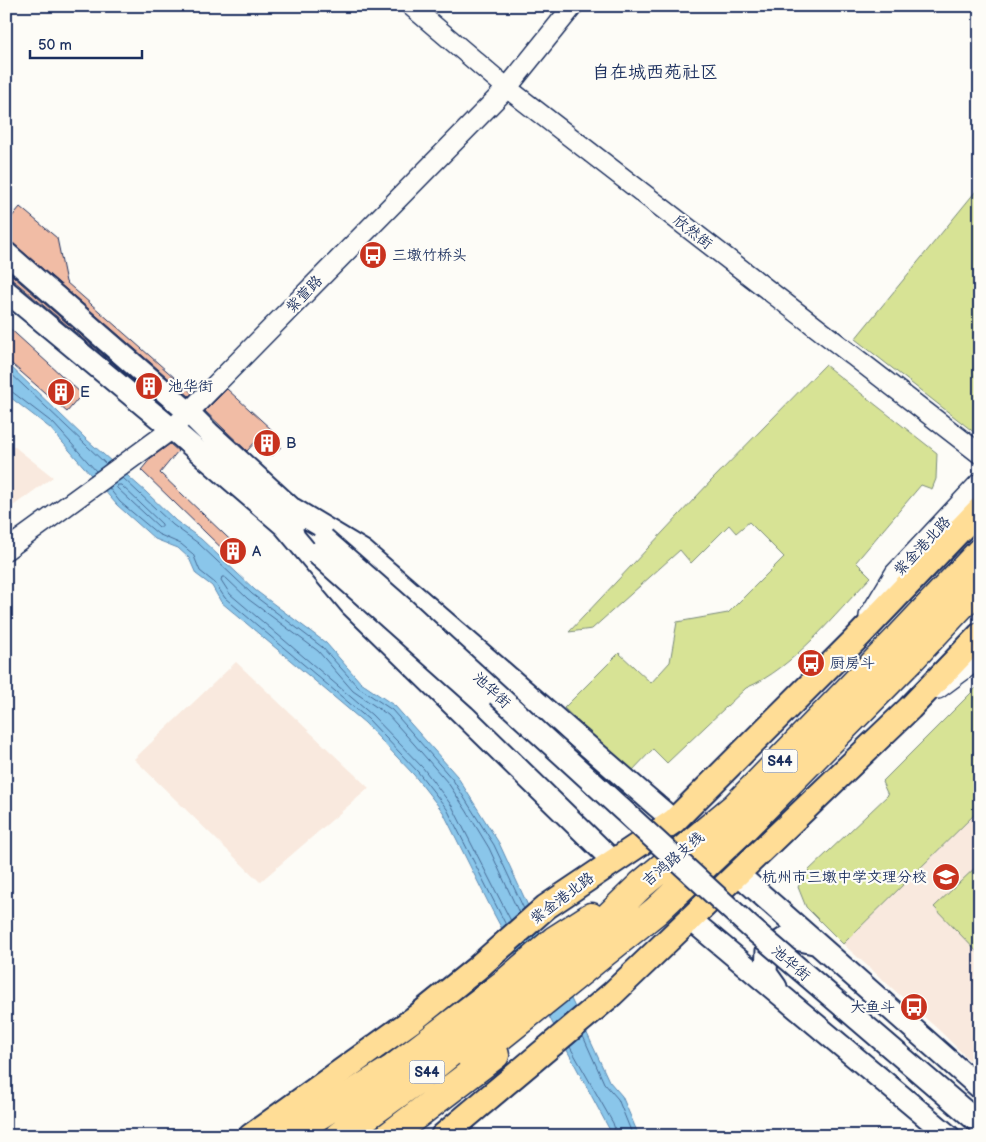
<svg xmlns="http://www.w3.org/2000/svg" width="986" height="1142" font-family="'Balsamiq Sans','LXGW WenKai TC',sans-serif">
<rect width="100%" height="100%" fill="#fdfcf7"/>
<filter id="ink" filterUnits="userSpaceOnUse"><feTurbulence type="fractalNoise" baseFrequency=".02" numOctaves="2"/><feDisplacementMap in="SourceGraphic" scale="10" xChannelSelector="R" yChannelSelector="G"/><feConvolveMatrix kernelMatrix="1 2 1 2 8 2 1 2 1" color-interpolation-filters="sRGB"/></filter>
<g filter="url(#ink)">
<path fill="#f9e9de" d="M6,440l47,37 -47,34z
M236,662l133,126 -109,94 -126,-123z
M980,809v262l-39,-39 -98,-88z"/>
<path fill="#d7e395" stroke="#79897a" d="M980,186v251l-125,-98z
M825,365l112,88 -1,26 -4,10 -11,-4 -65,77 15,15c-36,37 -77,91 -125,111l-79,75 -14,-14 -22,23 -67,-64 55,-55 32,30 19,-21 7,-40 51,-9 56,-56 -35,-35 -13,11 -7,-8 -38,38 -11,-13 -88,79 -23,3 142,-151z
M980,684v125l-137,135 -37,-37 -8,-20 10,-16 80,-76 -6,-13z
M980,863v92l-46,-48z"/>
<path fill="#8ac6ea" stroke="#5e8ab2" d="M6,362l80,77 60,53 30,29 25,18 54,51 71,53 35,40 34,23 62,70 42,67 110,238 13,15 17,40h-26l-119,-222 -51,-102 -29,-37 -49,-52 -144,-121 -9,-16 -16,-12 -7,-16 -11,-10 -23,-9 -38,-34 -67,-77 -44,-34z"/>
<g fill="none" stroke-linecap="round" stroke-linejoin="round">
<path stroke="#476b96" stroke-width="1" d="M6,369l100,95
M6,390l5,1 43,33 42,47
M123,478l50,47 25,18 54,51 70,53 36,40 34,23 61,70 41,65 30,64
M118,485h3l41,39v3h-3l-42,-39z
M109,488l11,14 38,32 23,10 12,10 7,17 15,12 10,15 143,121 50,53 29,37 59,116
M511,921l-59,-115 -29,-38 -51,-53 -142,-121 -9,-14 1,-3h3l23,22 70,52 35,40 35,24 26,29 34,39 18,27 23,38 30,65
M583,1036l21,47 14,16 15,37
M570,1047l43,76 4,13"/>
</g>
<path fill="#f1bca5" stroke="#1b2f5e" d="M20,207l37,31 9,44 126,111 -3,3 -175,-152 -8,-3v-17z
M6,270l122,106 -114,-95 -8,-2z
M6,325l76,69 -15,18 -61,-53z
M227,389l45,41 -6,5 15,12 -9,9 -16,-15 -9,10 -42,-40z
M170,444l8,7 -18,22 86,82 -8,9 -97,-94 10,-12z"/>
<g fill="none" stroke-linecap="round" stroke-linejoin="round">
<g stroke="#1b2f5e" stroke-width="22">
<path id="tertiary" d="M411,6l96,82 473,366
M6,550l166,-121 335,-341 66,-82
M869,616l26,-43 85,-91
M938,689l42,-31"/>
</g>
<g stroke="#1b2f5e" stroke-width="25">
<path id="secondary" d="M6,253l182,159 21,21 93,85
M6,291l166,138 121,104
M293,509l70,42 311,270
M283,524l68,81 262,256
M737,873l243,215
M690,919l259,217
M776,987l-10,-14 1,-23 20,-13 27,6"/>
</g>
<g stroke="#1b2f5e" stroke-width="28">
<path id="primary" d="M251,1136l163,-117 62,-50 70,-62 128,-86 181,-181 125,-131
M443,1136l169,-142 298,-286 70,-73"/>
</g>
<g stroke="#1b2f5e" stroke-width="31">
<path id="motorway" d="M472,1059l184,-148 88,-83 167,-169 69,-74
M286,1136l108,-68 110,-84 51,-44 36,-23
M339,1136l79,-57 149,-122 74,-72 94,-78 164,-169 81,-86
M389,1136l106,-81"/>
</g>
<use href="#tertiary" stroke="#fdfcf7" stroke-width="19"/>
<use href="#secondary" stroke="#fdfcf7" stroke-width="21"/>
<use href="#primary" stroke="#ffdd96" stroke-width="24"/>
<use href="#motorway" stroke="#ffdd96" stroke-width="28"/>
<g stroke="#1b2f5e" stroke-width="25" stroke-linecap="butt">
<path id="secondary-bridge" d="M324,539l82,72 343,315 231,198
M316,553l164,146"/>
</g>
<use href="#secondary-bridge" stroke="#fdfcf7" stroke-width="21"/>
</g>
</g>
<defs>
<g id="bus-disc" transform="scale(1.4375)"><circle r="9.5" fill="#c8321e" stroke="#fdfcf7"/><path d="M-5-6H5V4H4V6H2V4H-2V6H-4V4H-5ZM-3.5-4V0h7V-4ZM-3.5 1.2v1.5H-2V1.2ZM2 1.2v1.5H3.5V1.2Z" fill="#fff"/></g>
<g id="building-disc" transform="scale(1.4375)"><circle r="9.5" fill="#c8321e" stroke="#fdfcf7"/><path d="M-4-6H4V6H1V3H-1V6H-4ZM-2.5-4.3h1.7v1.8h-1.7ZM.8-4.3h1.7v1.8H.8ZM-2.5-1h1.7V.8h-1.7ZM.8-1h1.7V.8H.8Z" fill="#fff"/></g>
<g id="school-disc" transform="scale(1.4375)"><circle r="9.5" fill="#c8321e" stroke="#fdfcf7"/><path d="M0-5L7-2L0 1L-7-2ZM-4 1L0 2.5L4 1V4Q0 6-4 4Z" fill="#fff"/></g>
</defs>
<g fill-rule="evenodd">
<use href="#bus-disc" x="373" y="255"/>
<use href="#building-disc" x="149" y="386"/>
<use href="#building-disc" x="61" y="392"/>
<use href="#building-disc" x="267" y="443"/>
<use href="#building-disc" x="233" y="551"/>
<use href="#bus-disc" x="811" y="663"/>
<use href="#school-disc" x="946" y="877"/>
<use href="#bus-disc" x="914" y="1007"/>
</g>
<g text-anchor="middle" stroke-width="4.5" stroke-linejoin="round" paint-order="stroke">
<g fill="#fdfcf7" stroke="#5f6c8c" stroke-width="1">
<rect x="762.5" y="749.5" width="35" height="23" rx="4"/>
<rect x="409.5" y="1060.5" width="35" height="23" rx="4"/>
</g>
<g font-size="14" font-weight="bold" fill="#1b2f5e">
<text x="780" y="766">S44</text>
<text x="427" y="1077">S44</text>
</g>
<g font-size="15" fill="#1b2f5e" stroke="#fdfcf7">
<text transform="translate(693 232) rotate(38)" y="5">欣然街</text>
<text transform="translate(304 294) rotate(-46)" y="5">紫萱路</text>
<text transform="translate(922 546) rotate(-47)" y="5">紫金港北路</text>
<text transform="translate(492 690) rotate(43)" y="5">池华街</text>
<text transform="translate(673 859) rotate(-40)" y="5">吉鸿路支线</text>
<text transform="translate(562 898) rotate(-37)" y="5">紫金港北路</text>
<text transform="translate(791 963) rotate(41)" y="5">池华街</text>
</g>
<g font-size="15" fill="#1b2f5e" stroke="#fdfcf7" text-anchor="start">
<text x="392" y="260">三墩竹桥头</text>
<text x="168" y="391">池华街</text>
<text x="80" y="397">E</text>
<text x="286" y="448">B</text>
<text x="252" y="556">A</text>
<text x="830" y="668">厨房斗</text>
<text x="927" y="882" text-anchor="end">杭州市三墩中学文理分校</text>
<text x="895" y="1012" text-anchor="end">大鱼斗</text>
</g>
<g font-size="18" fill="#1b2f5e" stroke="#fdfcf7">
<text x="655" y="78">自在城西苑社区</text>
</g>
</g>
<rect width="986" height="1142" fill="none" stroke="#fdfcf7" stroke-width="25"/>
<rect x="12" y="12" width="961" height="1117" fill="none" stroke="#1b2f5e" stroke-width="2" filter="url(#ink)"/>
<path d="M30 50v8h112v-8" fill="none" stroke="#1b2f5e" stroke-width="2.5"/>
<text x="38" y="50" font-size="15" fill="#1b2f5e" stroke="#fdfcf7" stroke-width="4" paint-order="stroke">50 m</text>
</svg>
